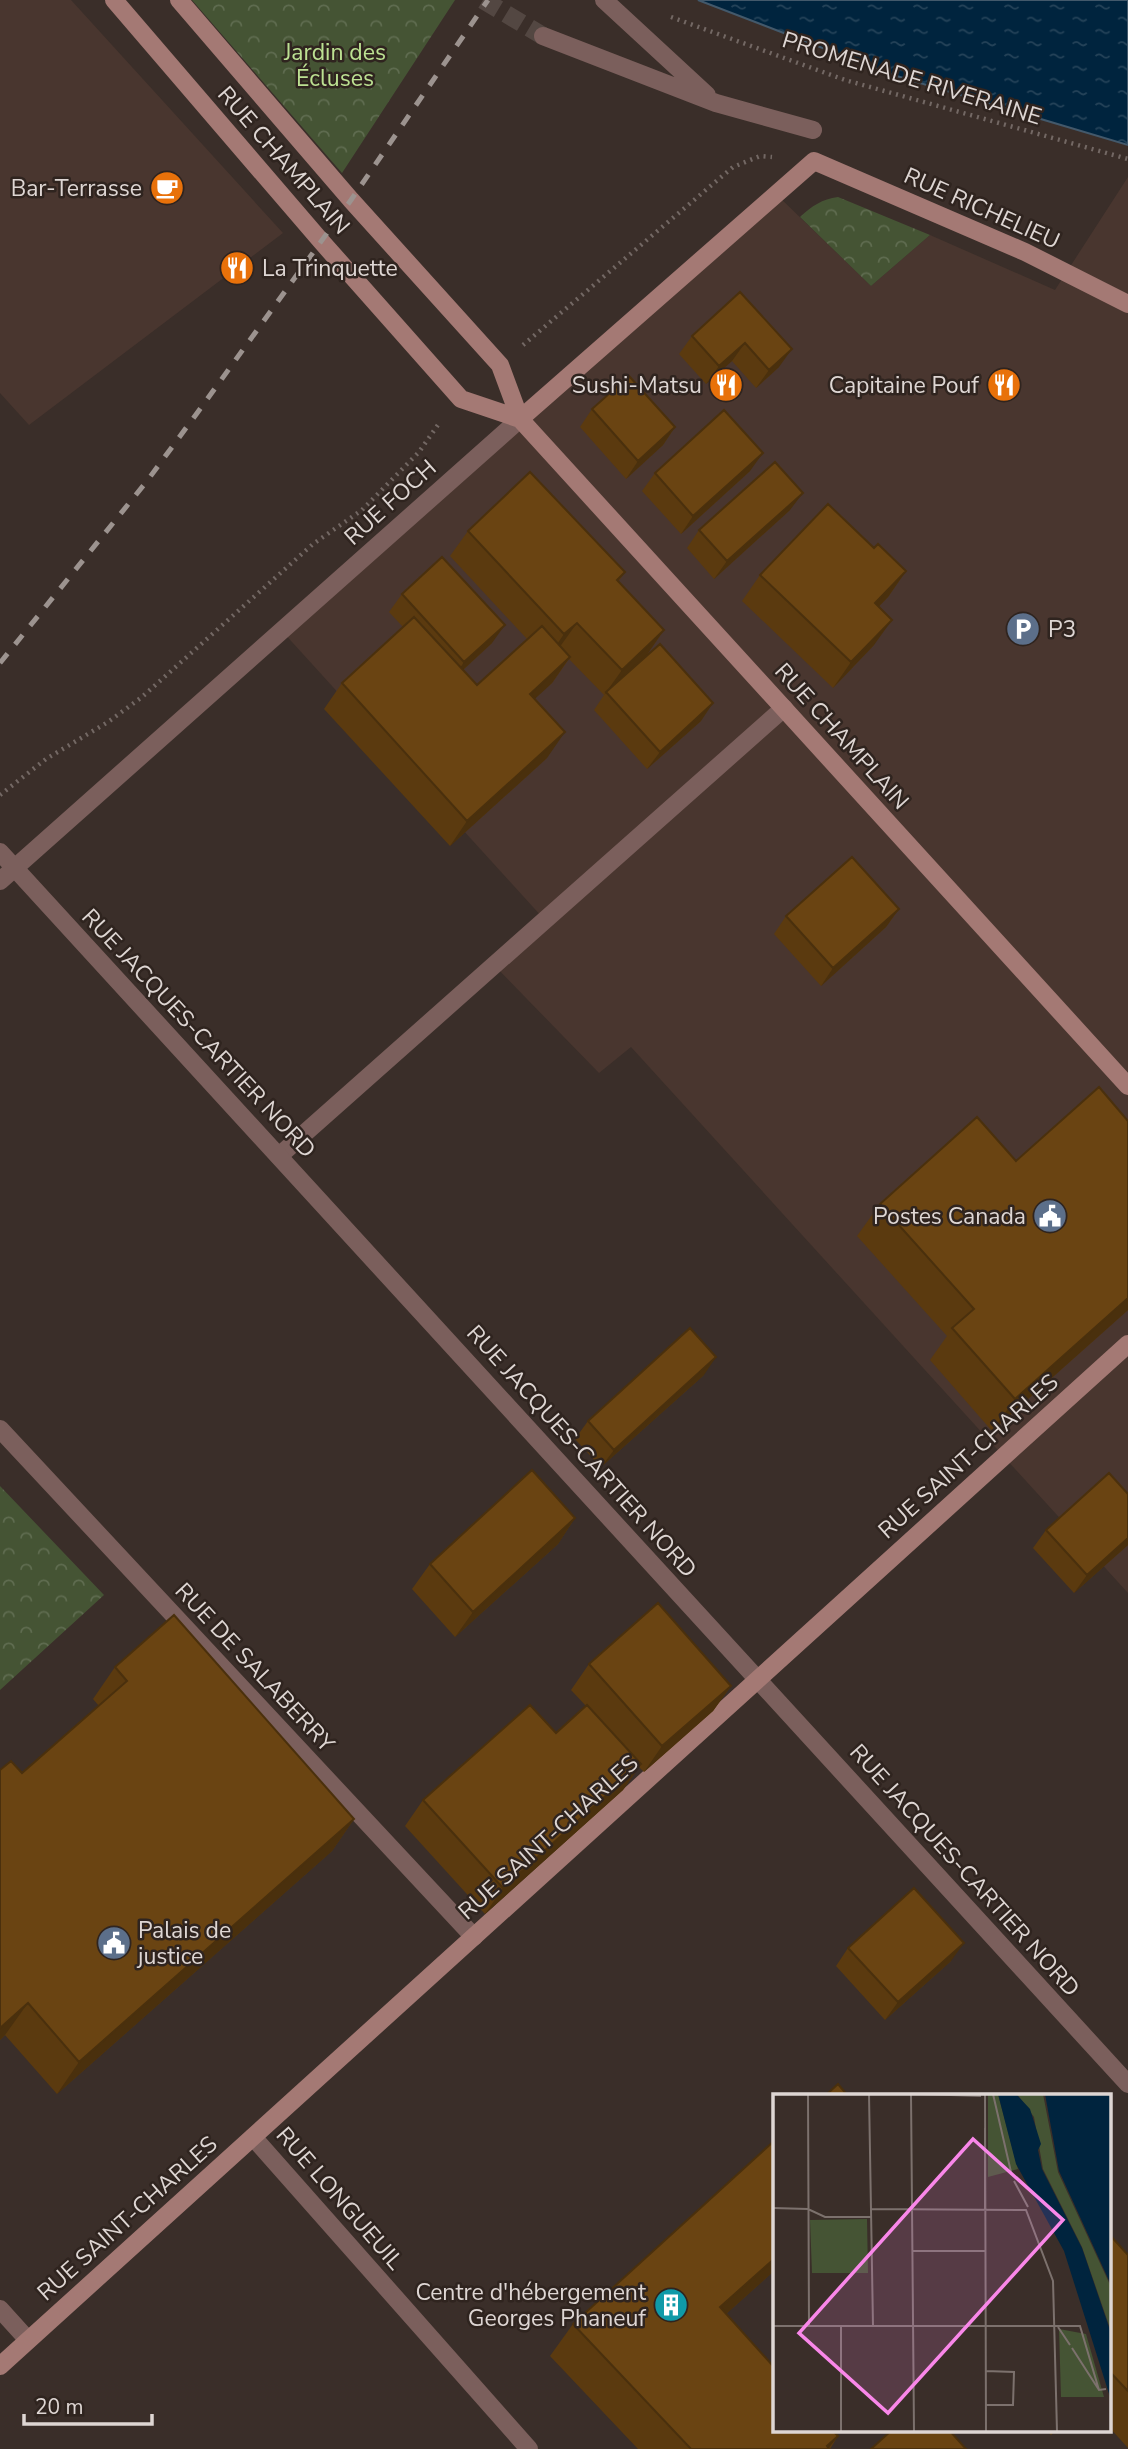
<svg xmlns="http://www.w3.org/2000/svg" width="1128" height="2449" font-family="'Nunito Sans',sans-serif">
<defs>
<pattern id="park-crowns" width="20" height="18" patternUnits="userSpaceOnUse" patternTransform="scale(1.75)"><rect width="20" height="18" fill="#455434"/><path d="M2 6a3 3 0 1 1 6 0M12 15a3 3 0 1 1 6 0" fill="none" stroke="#5f6c50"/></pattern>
<pattern id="water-ripples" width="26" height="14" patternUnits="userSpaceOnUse" patternTransform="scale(1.75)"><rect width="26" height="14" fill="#00243e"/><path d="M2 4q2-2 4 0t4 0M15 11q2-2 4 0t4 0" fill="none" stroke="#254359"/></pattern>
</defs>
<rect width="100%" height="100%" fill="#3a2e29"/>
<path fill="#49362f" d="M0,0h71l212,233 -254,192 -29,-32z
M1128,177v1416l-497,-546 -32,26 -110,-113 54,-42 -261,-287 494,-437 95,92 59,-51 125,55z"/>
<path fill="url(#park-crowns)" d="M192,0h263l-113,173z
M838,197l92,38 -59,51 -71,-69c12,-11 22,-18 38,-20z
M0,1486l104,109 -104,95z"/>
<path fill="url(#water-ripples)" stroke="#43596b" stroke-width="2" d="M698,0h430v145l-238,-71z"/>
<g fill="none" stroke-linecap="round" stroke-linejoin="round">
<path stroke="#534742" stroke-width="18" stroke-dasharray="18 9" stroke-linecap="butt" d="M483,0l60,36"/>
<path stroke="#736864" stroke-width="4.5" stroke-dasharray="2 5" stroke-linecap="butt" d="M671,17l174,63 283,79
M523,345l210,-178 27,-11 12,1
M0,795l46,-36 62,-37 34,-25 171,-153 49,-34 57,-58 21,-30"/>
<path stroke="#7b5f5c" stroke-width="18" d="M279,1156l505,-448"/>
<path stroke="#7b5f5c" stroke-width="18" d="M604,0l103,95
M543,36l173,67 97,27
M0,852l1128,1232
M0,881l520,-462
M0,1429l474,508
M253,2137l276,312
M0,2309l28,31"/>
<path stroke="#a47974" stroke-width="18" d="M114,0l207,241 140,158 59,20
M179,0l172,200 149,165 20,54 608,667
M520,419l294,-258 211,91 103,52
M0,2366l1128,-1022"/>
<path stroke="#9c938f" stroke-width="5" stroke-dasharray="12 12" stroke-linecap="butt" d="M0,663l147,-182 56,-76 148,-205 137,-200"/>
</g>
<path fill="#5b3a0f" d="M740,292l39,75 -23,21 -24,-27 -26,23 -27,-30 13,-18z
M592,409l83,18 -12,18 -37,34 -46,-52z
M750,471l-69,63 -39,-43 13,-18z
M790,510l-76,69 -27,-31 12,-18z
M468,531l157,41 -7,10 46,48 -18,26 -22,20 77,45 -54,48 -53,-59 10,-15 -35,-36 -17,24 -18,16 13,59 -97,88 -126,-137 18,-26 61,-56 -14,-15 13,-18 90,49 -29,27 14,15 50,-46 -77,-83z
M874,548l32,23 -18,26 -10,10 -4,38 -41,43 -91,-87 18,-26z
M899,909l-13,18 -65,59 -47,-52 12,-18z
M880,1204l248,106 -136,121 -62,-71 17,-24 -90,-100z
M704,1375l-103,92 -26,-28 13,-18z
M575,1518l-17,26 -103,93 -43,-48 18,-25z
M1046,1530l82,15 -54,48 -41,-45z
M589,1664l142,22 -18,25 -69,61 -5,-5 -16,23 -138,124 -80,-88 18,-26 133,-67 30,-27 -15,-16z
M115,1667l239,152 -22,32 -275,243 -52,-59 -5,5v-270l22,3 77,-67 -6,-7z
M848,1948l103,13 -66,59 -49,-54z
M774,2141v130l-48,43 112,122 -8,13h-192l-88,-93 23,-32z
M1109,2234l19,21v193l-19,-21z
M1046,2430h11l-6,5z"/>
<path fill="#4a300d" d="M745,343l-13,18 -26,23 13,-18z
M792,349l-13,18 -23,21 13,-18z
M675,427l-12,18 -37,34 12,-18z
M763,453l-13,18 -69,63 12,-18z
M803,493l-13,17 -76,69 13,-18z
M906,571l-18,26 -31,32 18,-26z
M892,620l-18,25 -41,43 18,-26z
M577,623l-18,25 -12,11 17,-25z
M505,625l-13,18 -40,37 12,-18z
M664,630l-18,26 -42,39 18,-25z
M570,657l-18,26 -40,37 18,-26z
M713,703l-12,18 -54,48 13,-17z
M565,732l-18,26 -97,88 17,-25z
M899,909l-13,18 -65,59 12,-18z
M1128,1298v12l-136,121 23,-32z
M716,1357l-12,18 -103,92 13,-17z
M575,1518l-17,26 -103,93 18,-25z
M1128,1538v7l-54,48 13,-18z
M731,1686l-18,25 -69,61 18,-26z
M641,1764l-18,26 -138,124 18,-26z
M354,1819l-22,32 -275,243 22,-32z
M964,1943l-13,18 -66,59 13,-18z
M28,2003l-23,32 -5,5v-12z
M774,2259v12l-76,68 22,-32z
M838,2436l-10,13 -1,-3z"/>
<path fill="#6a4412" stroke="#4a300d" stroke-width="2" d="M740,292l52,57 -23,21 -24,-27 -26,23 -27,-30z
M629,376l46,51 -37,34 -46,-52z
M724,410l39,43 -70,63 -38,-43z
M775,462l28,31 -76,68 -28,-31z
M530,472l95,100 -8,8 47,50 -42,40 -45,-47 -13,11 -96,-103z
M828,504l46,44 4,-4 28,27 -31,32 17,17 -41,42 -91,-87z
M442,557l63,68 -41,37 -62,-68z
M414,617l63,68 65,-59 28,31 -40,37 35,38 -98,89 -125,-138z
M660,644l53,59 -53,49 -54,-60z
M852,857l47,52 -66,59 -47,-52z
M1099,1087l29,34v177l-113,101 -63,-71 22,-19 -94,-105 97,-87 39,44z
M690,1328l26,29 -102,93 -26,-29z
M532,1470l43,48 -102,94 -43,-48z
M1109,1473l19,21v44l-41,37 -41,-45z
M658,1603l73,83 -69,60 -73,-82z
M174,1615l180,204 -275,243 -51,-59 -28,25v-258l11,-9 11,12 105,-92 -12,-14z
M530,1705l26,28 31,-28 54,59 -138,124 -80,-88z
M914,1888l50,55 -66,59 -50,-54z
M838,2084l10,12h-23z
M774,2141v118l-54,48 54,60v63h58l6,6 -11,10 2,3h-138l-118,-125z
M1109,2234l19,21v136l-19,-20z
M892,2430h57l17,19h-95z"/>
<defs>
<g id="cafe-disc" transform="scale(1.75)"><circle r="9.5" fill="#e8710a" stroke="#2f241f"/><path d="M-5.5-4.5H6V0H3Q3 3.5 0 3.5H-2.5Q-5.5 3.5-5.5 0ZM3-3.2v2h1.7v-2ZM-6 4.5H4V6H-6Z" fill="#fff"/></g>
<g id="restaurant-disc" transform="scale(1.75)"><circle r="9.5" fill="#e8710a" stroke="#2f241f"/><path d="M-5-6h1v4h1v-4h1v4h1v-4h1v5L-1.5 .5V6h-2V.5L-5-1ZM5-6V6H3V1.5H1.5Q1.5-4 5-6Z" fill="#fff"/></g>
<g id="parking-disc" transform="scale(1.75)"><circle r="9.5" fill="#5c6f8a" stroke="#2f241f"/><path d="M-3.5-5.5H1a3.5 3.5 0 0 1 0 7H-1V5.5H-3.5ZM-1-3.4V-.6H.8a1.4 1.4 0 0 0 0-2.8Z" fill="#fff"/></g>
<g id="civic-disc" transform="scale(1.75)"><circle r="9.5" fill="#5c6f8a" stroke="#2f241f"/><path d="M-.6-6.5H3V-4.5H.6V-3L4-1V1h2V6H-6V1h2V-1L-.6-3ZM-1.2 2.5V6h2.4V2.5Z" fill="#fff"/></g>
<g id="building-disc" transform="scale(1.75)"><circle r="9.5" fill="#0f9aa8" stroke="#2f241f"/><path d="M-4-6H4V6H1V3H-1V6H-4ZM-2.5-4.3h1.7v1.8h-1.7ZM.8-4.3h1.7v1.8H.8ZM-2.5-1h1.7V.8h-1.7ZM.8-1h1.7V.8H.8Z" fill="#fff"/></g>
</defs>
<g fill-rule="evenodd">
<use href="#cafe-disc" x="167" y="188"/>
<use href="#restaurant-disc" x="237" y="268"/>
<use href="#restaurant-disc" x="726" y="385"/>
<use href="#restaurant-disc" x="1004" y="385"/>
<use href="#parking-disc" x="1023" y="629"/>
<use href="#civic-disc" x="1050" y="1216"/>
<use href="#civic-disc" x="114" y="1943"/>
<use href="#building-disc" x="671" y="2305"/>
</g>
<g text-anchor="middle" stroke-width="5" stroke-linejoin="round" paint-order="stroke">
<g font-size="23" fill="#bce192" stroke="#2f241f">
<text x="335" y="60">Jardin des<tspan x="335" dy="26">Écluses</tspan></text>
</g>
<g font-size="23" fill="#ded6d3" stroke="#2f241f">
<text transform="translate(912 78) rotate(17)" y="8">PROMENADE RIVERAINE</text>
<text transform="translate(284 160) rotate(49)" y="8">RUE CHAMPLAIN</text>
<text transform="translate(982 208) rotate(24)" y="8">RUE RICHELIEU</text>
<text transform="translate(390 502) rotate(-42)" y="8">RUE FOCH</text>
<text transform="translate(842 736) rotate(48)" y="8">RUE CHAMPLAIN</text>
<text transform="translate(199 1033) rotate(47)" y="8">RUE JACQUES-CARTIER NORD</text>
<text transform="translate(582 1451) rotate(48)" y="8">RUE JACQUES-CARTIER NORD</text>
<text transform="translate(968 1456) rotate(-42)" y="8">RUE SAINT-CHARLES</text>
<text transform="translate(255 1667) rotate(47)" y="8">RUE DE SALABERRY</text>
<text transform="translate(548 1837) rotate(-42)" y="8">RUE SAINT-CHARLES</text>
<text transform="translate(965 1870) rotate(48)" y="8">RUE JACQUES-CARTIER NORD</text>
<text transform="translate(340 2198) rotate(49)" y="8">RUE LONGUEUIL</text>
<text transform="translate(127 2218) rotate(-42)" y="8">RUE SAINT-CHARLES</text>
</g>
<g font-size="23" fill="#ded6d3" stroke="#2f241f" text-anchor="end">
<text x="142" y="196">Bar-Terrasse</text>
<text x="262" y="276" text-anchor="start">La Trinquette</text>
<text x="702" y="393">Sushi-Matsu</text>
<text x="979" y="393">Capitaine Pouf</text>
<text x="1048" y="637" text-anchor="start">P3</text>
<text x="1026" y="1224">Postes Canada</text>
<text x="138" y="1938" text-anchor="start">Palais de<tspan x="138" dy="26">justice</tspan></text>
<text x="646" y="2300">Centre d'hébergement<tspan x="646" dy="26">Georges Phaneuf</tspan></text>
</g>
</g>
<g transform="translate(773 2094)">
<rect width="338" height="338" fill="#3a2e29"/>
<path d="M215,0h10l20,75 -30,8zM244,0h26l15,78 53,115v44l-29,-84 -39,-78 -9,-52zM94,125l1,54h-56l-2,-53zM286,235l27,5 18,63h-43z" fill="#455434"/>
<path d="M225,0h18l14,15 11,35 -3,6 4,19 40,79 29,85v67l-47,-149 -48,-87zM272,0h66v191l-52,-114z" fill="#00243e"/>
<path fill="none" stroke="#7c716d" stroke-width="2" d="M35,0l1,232M96,0l4,232M138,0l3,337M147,0l61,2M212,0l1,337M220,0l18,78M241,87l14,26M0,114l35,1 17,8h46M98,115l155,1 27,71 4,150M212,115v-81M140,157h72M0,232h307l19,64M285,233l12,18M299,254l27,42 7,-1M213,277l28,1 -1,33h-27M68,337v-105"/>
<path fill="#f987e9" fill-opacity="0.15" stroke="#f987e9" stroke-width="3.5" d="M200,45l90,81 -175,193 -89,-80z"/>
<rect width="338" height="338" fill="none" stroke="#ded6d3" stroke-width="3.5"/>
</g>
<path d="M24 2414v10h128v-10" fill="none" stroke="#ded6d3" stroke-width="3.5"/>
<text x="35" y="2414" font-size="21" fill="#ded6d3" stroke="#2f241f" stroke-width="5" paint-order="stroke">20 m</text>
</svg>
